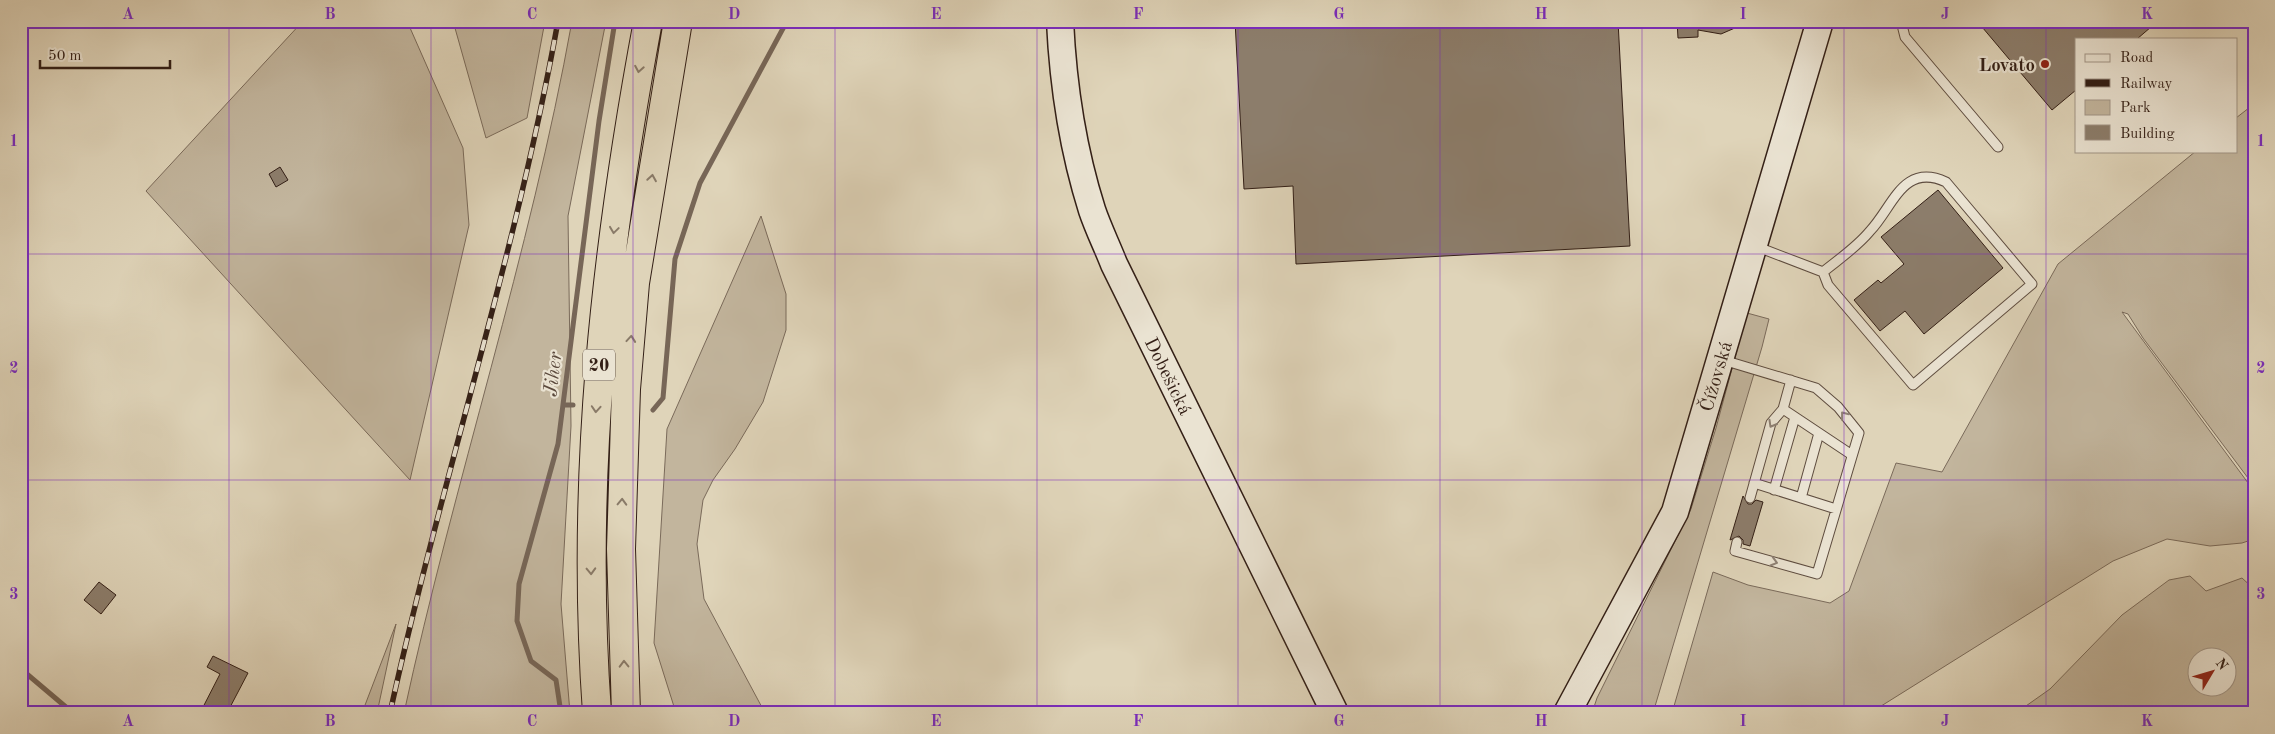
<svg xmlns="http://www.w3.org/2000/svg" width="2275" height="734" font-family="'Old Standard TT',serif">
<rect width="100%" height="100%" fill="#dfd4b9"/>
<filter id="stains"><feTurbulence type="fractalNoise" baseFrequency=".004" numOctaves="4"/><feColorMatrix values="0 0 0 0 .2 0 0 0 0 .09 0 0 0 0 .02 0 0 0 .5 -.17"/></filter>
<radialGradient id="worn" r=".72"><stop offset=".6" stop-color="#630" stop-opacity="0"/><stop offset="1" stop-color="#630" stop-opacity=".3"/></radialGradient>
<path fill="#c2b59d" stroke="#7a6a5a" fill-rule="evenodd" d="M303,21h104l56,127 6,77 -59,255 -264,-289z
M453,21h92l-18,97 -41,20z
M572,21h34l-38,195 3,210 -10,178 9,109h-166c50,-232 126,-458 168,-692z
M2254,104v382l-111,-148 -15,-24 -6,-2 132,179v48l-12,4 -32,3 -43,-7 -54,22 -243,152h-198l41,-141 35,13 82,18 19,-12 47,-128 46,9 116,-208 138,-113h40v-33z
M761,216l25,78v36l-23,72 -28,47 -22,31 -10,20 -6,44 7,55 61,114h-89l-22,-70 13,-214z
M1747,313l22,6 -7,28 -109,366h-61l5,-15 94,-189 25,-81z
M2190,576l16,15 36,-13 12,11v121l-8,3h-230l34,-24 72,-74 47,-35zM2198,656h30v30h-30z
M396,624l-19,89h-15z"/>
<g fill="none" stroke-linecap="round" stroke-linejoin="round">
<path stroke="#776657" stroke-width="5" d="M563,405h10
M653,410l10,-12 12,-139 25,-76 87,-162
M21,669l52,44
M561,713l-5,-33 -25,-19 -14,-40 2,-37 39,-140 41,-323 16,-100"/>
</g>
<path fill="#8c7d6b" stroke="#331f16" d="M1235,21h383l12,225 -334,18 -3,-78 -49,3z
M1677,21h74l-30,13 -23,-4v7l-20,1z
M1977,21h181l-21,18h-61v51l-24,20z
M280,167l8,13 -12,7 -7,-13z
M1938,190l65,78 -79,66 -19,-23 -25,20 -26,-31 24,-20 3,3 23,-19 -23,-27z
M1743,496l5,8h4l4,-4 7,2 -13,44 -7,-2v-4l-4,-4 -9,4z
M99,582l17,13 -15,19 -17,-14z
M213,656l35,17 -21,40h-27l20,-39 -13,-7z"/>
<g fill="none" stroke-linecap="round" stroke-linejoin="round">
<g stroke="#5e4c3f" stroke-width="11">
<path id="lane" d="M1901,21l4,16 93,110
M1755,246l68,26 5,13 85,100 119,-101 -86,-102c-43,-20 -53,25 -76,49 -13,16 -31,28 -47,41
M1723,360l93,28 22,19 21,26 -42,141 -82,-23 2,-9
M1783,409l69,46
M1754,483l82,26
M1774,490l21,-73
M1750,498l21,-75 12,-14 8,-29
M1801,498l18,-65"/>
</g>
<g stroke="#331f16" stroke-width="29">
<g id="secondary">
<path id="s1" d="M1060,21c3,63 13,129 32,189 6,18 15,36 22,54l221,449"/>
<path id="s2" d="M1567,713l108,-201 145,-491"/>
</g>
</g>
<g stroke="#331f16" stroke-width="30">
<path id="highway" d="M597,713c-17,-235 8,-462 51,-692
M626,713l-5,-164 5,-160 9,-106 43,-262"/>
</g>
<use href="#lane" stroke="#eae3d2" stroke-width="9"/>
<use href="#secondary" stroke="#eae3d2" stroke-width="26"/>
<use href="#highway" stroke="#dfd4b9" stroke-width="28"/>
<g stroke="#331f16" stroke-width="5.5">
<path id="rail" d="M390,713c51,-232 126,-458 168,-692"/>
</g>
<use href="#rail" stroke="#eae3d2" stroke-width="4" stroke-dasharray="11" stroke-linecap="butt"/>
</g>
<defs><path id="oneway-chevron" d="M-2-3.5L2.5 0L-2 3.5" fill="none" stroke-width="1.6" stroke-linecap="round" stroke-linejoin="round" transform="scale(1.25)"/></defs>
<g stroke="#897a68">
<use href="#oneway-chevron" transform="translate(639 69) rotate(100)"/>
<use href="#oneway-chevron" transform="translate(652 178) rotate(-81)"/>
<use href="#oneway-chevron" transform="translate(614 230) rotate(98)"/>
<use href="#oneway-chevron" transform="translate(631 339) rotate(-85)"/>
<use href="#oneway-chevron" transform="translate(596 409) rotate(94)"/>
<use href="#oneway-chevron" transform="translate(622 502) rotate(-88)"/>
<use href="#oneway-chevron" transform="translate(591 571) rotate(88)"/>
<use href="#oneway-chevron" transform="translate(624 664) rotate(-91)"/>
</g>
<g stroke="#8e8174">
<use href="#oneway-chevron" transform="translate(1844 415) rotate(-128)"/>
<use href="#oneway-chevron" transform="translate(1772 424) rotate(120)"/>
<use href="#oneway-chevron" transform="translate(1774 562) rotate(16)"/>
</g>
<path fill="none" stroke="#7b2cbf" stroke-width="1" stroke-opacity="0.55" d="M229,21v692M431,21v692M633,21v692M835,21v692M1037,21v692M1238,21v692M1440,21v692M1642,21v692M1844,21v692M2046,21v692M21,254h2233M21,480h2233"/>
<circle fill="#8f2418" stroke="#eae3d2" stroke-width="2" cx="2045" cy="64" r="5"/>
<g text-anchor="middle" stroke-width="4.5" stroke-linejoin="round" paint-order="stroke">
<rect fill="#eae3d2" stroke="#6a5a4e" stroke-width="1" x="583" y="349.5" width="32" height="31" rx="4"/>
<g font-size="18" font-weight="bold" fill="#331f16">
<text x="599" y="371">20</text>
</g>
<g font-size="19" font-weight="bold" fill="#331f16" stroke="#eae3d2" text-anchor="end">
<text x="2035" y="71">Lovato</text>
</g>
<g font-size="19" fill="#331f16" stroke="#eae3d2">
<text dy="7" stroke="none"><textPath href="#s1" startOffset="375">Dobešická</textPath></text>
<text dy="7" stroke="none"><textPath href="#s2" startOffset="370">Čížovská</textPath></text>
</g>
<g font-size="20" font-style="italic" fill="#5b493c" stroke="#eae3d2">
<text transform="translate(552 374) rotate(-83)" y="7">Jiher</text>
</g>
</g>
<rect width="2275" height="734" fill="none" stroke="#dfd4b9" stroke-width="55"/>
<rect x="2075" y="38" width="162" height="115" fill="#eae3d2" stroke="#a19587"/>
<rect x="2085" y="54" width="25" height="8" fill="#eae3d2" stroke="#a19587"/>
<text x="2120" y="62" font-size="15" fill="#331f16">Road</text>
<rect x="2085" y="79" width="25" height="8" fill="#331f16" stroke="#a19587"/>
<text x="2120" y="88" font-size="15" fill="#331f16">Railway</text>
<rect x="2085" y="100" width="25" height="15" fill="#c2b59d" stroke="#a19587"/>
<text x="2120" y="112" font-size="15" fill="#331f16">Park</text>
<rect x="2085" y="125" width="25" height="15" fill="#8c7d6b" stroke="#a19587"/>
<text x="2120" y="138" font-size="15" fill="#331f16">Building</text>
<g transform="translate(2212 672) rotate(52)"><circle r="24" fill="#eae3d2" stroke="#a19587"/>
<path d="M0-4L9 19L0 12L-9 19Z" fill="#8f2418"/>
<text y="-8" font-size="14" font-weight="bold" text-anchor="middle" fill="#331f16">N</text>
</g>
<path d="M40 60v8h130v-8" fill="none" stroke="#331f16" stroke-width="2.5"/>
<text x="48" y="60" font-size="15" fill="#331f16" stroke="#eae3d2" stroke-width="4" paint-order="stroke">50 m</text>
<rect x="28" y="28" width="2220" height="678" fill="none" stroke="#7b2cbf" stroke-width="2"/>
<g font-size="16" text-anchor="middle" font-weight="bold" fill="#7b2cbf">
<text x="128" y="19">A</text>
<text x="330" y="19">B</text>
<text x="532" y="19">C</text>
<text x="734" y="19">D</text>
<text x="936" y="19">E</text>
<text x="1138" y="19">F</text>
<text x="1339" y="19">G</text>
<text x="1541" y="19">H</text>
<text x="1743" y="19">I</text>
<text x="1945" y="19">J</text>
<text x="2147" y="19">K</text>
<text x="14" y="146">1</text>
<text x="2261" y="146">1</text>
<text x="14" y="373">2</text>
<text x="2261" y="373">2</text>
<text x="14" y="599">3</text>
<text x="2261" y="599">3</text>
<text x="128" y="726">A</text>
<text x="330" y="726">B</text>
<text x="532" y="726">C</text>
<text x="734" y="726">D</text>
<text x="936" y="726">E</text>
<text x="1138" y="726">F</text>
<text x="1339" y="726">G</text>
<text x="1541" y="726">H</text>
<text x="1743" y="726">I</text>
<text x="1945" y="726">J</text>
<text x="2147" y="726">K</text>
</g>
<rect width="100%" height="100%" filter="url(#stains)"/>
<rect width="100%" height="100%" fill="url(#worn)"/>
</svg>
